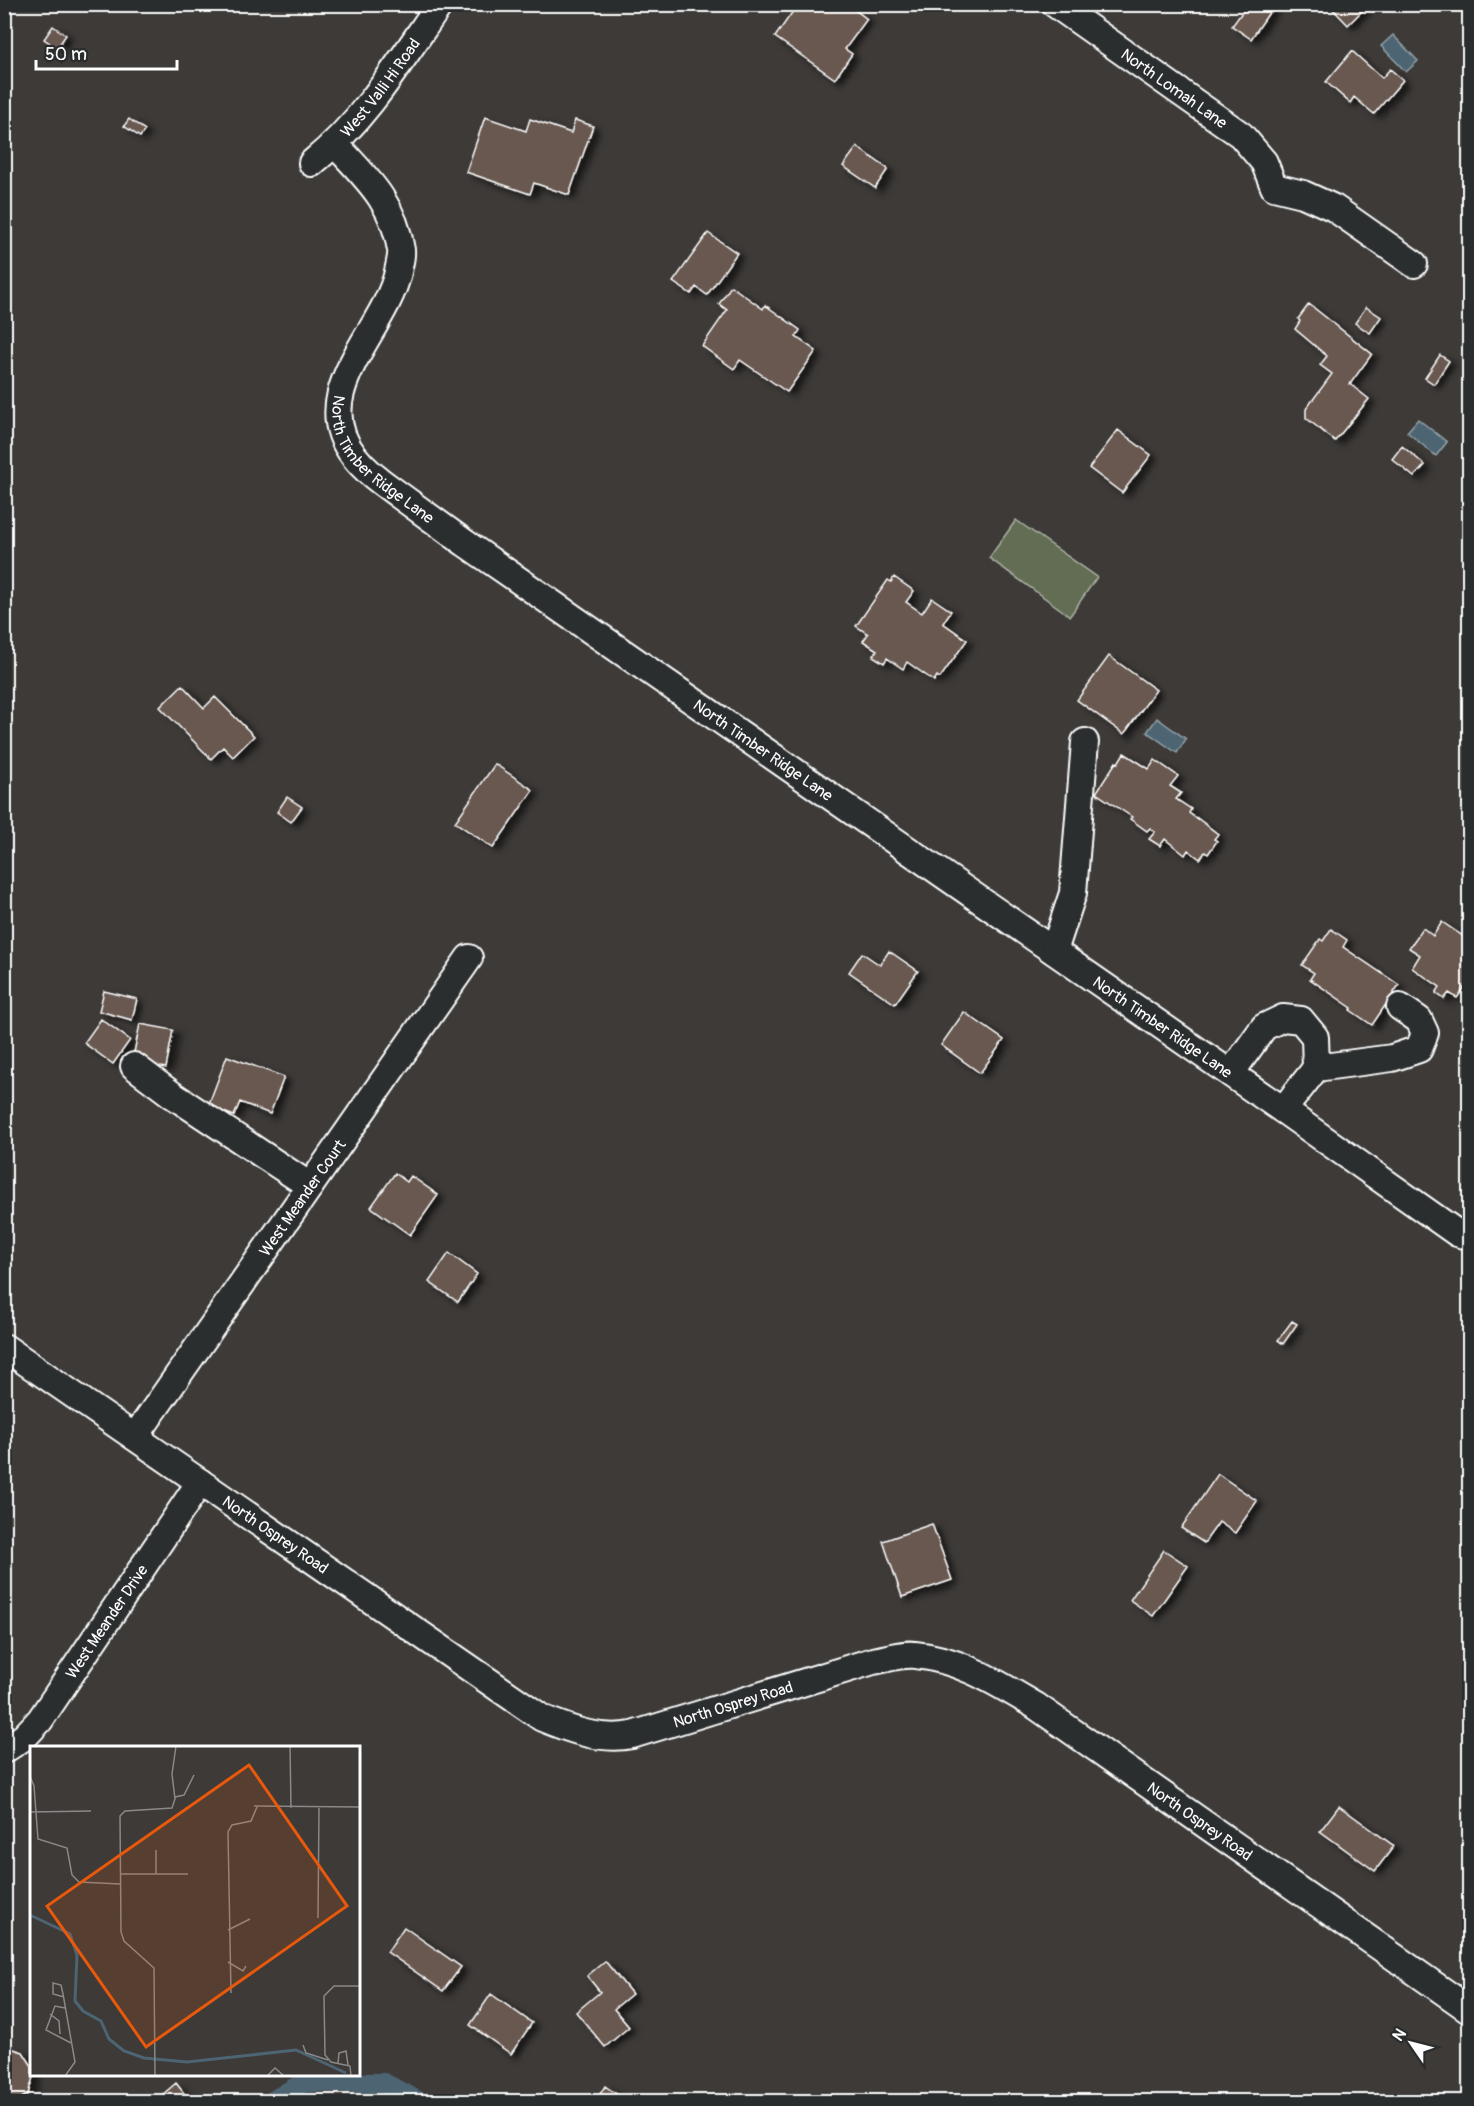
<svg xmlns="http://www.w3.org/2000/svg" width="1474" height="2106" font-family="Pangolin,sans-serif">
<defs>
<filter id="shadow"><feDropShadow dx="6" dy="4" stdDeviation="3" flood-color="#0009"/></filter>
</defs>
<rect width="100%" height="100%" fill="#3d3a38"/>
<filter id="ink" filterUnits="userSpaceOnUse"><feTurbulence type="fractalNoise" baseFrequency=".0167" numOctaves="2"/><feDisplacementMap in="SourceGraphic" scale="12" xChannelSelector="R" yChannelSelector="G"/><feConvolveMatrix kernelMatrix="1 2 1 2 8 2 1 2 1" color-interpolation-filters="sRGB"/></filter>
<g filter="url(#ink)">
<path fill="#626d53" stroke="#b0b6a9" stroke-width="1.5" d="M1016,520l81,57 -27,39 -81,-58z"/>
<path fill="#4d6572" stroke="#94a3aa" stroke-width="1.5" d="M1393,35l25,26 -12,11 -25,-26z
M1418,419l29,23 -11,14 -29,-24z
M1157,718l29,21 -9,14 -30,-21z"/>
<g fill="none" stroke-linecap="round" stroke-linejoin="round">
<path stroke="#4d6572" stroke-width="20" d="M271,2102l33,-20 80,1 36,19"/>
</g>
<path fill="#685850" stroke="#fff" stroke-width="1.5" filter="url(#shadow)" d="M798,4h49l20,15 -22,30 7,5 -17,25 -60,-42z
M1248,4h27l-24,35 -19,-13z
M1328,4h40v1l-20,20z
M53,26l13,9 -9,13 -13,-9z
M1352,51l30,27 8,-9 13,11 -29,34 -20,-17 -4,6 -24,-21z
M485,117l41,14 4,-12 41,14 4,-13 18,6 -24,69 -35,-12 -4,11 -64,-22z
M129,119l16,11 -5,7 -16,-11z
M857,147l31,22 -13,19 -32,-22z
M708,233l29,20 -30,42 -11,-8 -5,7 -18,-12z
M731,286l32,23 2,-4 35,25 -4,7 20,14 -29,41 -47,-32 -6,9 -32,-23 25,-36 -8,-6z
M1309,304l63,50 -22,30 19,15 -34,42 -29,-23v-9l26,-35 -12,-9 7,-9 -32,-27 5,-8 -2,-2z
M1366,307l15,10 -11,16 -15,-10z
M1440,355l9,6 -15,23 -9,-6z
M1118,430l33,25 -29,38 -33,-25z
M1402,446l23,19 -11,12 -22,-18z
M894,577l20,14 -8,11 16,11 10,-15 19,13 -8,12 24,17 -27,38 -3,-2 -3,5 -27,-19 -4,7 -16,-11 -3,5 -11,-7 4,-6 -14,-9 5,-7 -12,-8 32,-46 3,2z
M1109,656l47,34 -32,44 -47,-34z
M182,685l22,23 11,-11 39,39 -21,21 -10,-10 -12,12 -51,-52z
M1124,753l25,16 6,-9 23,16 -8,10 11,7 -5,6 15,10 -2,4 8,6v-1l21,16 -4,5 3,2 -9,13 -3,-2 -5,7 -12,-9 -3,5 -20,-16 -5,7 -11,-7 6,-7 -5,-4 -3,3 -17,-12 2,-2 -36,-24 20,-31 2,1z
M495,764l38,26 -40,58 -38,-26z
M287,797l15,10 -11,15 -14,-10z
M1442,922l28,19v39l-13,18 -8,-5 -5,6 -8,-6 4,-6 -28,-19 8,-13 -11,-7 14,-20 10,8z
M1331,929l16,11 -4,7 56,38 -27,40 -22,-15 2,-2 -42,-29 4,-6 -12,-8 18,-26 3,2z
M889,951l29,20 -23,33 -46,-32 13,-19 18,12z
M104,991l33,8 -5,21 -33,-9z
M964,1012l40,28 -24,33 -39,-28z
M101,1019l29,21 -17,24 -29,-21z
M140,1024l33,6 -7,38 -34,-6z
M227,1056l57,21 -14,37 -30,-12 -6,14 -26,-10z
M395,1173l12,9 4,-6 27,19 -28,40 -39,-28z
M449,1253l28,21 -19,28 -29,-20z
M1292,1321l5,3 -14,20 -5,-4z
M1218,1474l39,27 -22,32 -16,-11 -15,21 -23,-15z
M932,1524l20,56 -50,17 -19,-56z
M1164,1550l24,16 -35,50 -23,-16z
M1339,1806l55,40 -19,25 -55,-40z
M404,1927l57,40 -18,24 -56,-39z
M605,1961l27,33 -18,15 15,18 -24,20 -29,-35 24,-20 -13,-16z
M491,1994l41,29 -21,31 -41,-29z
M4,2046l19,6 9,14v8h2l-6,20 -13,8h-11z
M176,2083l15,19h-37z
M605,2086l20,14 -2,2h-28z"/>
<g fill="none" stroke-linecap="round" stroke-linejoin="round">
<g stroke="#fff" stroke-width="30">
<g id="minor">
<path id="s1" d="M1055,4l186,131 23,27 10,25 29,7 31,14 80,56"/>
<path id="s2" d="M335,144c30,33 59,58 66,106 1,7 -2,15 -3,22 -13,60 -93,121 -44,184 12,16 29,27 45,39 22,16 44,32 66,48l818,567 174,123 13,4"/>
<path id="s3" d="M312,163c53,-43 89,-103 128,-159"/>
<path d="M1054,951l19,-58 12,-151"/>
<path d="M134,1066l40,30 136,90"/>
<path d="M1231,1073l33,-46 19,-9 18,2 14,17 1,31"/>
<path d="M1283,1110l33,-42 76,-10 27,-9 6,-16 -6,-13 -19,-13"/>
<path id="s4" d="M4,1347l538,371c29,12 58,23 90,17l241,-74c13,-2 29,-8 42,-6 45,4 82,28 121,51l434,304"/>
<path id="s5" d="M135,1437l334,-479"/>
<path id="s6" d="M4,1750l20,-13 16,-17 160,-238"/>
</g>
</g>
<use href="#minor" stroke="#2a2d2e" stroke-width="26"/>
</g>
</g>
<g text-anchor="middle" stroke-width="5" stroke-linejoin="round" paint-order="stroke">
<g font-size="16" fill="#fff" stroke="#2a2d2e">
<text dy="6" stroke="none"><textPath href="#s3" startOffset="102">West Valli Hi Road</textPath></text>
<text dy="6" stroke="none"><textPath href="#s1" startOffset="146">North Lomah Lane</textPath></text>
<text dy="6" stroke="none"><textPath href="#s2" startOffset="369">North Timber Ridge Lane</textPath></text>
<text dy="6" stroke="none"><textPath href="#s2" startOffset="855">North Timber Ridge Lane</textPath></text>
<text dy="6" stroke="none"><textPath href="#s2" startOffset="1341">North Timber Ridge Lane</textPath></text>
<text dy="6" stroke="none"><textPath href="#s5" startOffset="292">West Meander Court</textPath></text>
<text dy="6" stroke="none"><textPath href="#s4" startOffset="330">North Osprey Road</textPath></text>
<text dy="6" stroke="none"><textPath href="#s6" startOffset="166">West Meander Drive</textPath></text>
<text dy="6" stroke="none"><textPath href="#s4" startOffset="852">North Osprey Road</textPath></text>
<text dy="6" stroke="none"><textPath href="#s4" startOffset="1374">North Osprey Road</textPath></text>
</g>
</g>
<g transform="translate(30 1746)">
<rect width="330" height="330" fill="#3d3a38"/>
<path fill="none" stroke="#4d6572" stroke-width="3" d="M0,169l40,19 7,21 -2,46 8,10 18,10 8,18 15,12 20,7 43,4 109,-12 50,23"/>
<path fill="none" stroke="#8b8988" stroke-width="1.5" d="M260,0l1,62M0,30l4,10 4,53 29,9 5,27 7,7 41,2M145,51l9,-2 10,-20M224,60l106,1M0,66l61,-1M126,104v24M90,128h68M288,172l1,-110M198,184l22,-11M198,216l15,9 3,-5M201,247l-3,-161 4,-7 19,-4 6,-14M34,251l-11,-3v-11l8,2 2,9 12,68 -10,14M35,262l-10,-2 -9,24 25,13M20,268l9,7 1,13M273,299l3,8 22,7M308,317l1,-10 7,-2 2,14M125,330l-1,-108 -30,-27 -3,-9 -1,-116 5,-5 47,-3 3,-9 -3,-25 4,-28M169,330h128M237,330l8,-8 8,7M321,330l-1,-10 -19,-4 -6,-7 -1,-59 10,-10h26"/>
<path fill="#e8590c" fill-opacity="0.15" stroke="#e8590c" stroke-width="3" d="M219,19l98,141 -201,141 -99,-141z"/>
<rect width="330" height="330" fill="none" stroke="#fff" stroke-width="3"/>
</g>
<rect width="1474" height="2106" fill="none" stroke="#2a2d2e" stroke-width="24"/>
<rect x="12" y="12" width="1450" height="2082" fill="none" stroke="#fff" stroke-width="2" filter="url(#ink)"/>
<g transform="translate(1411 2043) rotate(305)" stroke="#2a2d2e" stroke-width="4.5" paint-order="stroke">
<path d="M0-4.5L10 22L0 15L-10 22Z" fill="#ffffff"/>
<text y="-9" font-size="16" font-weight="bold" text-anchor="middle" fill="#ffffff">N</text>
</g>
<path d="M36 60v9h141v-9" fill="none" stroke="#ffffff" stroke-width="3"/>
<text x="45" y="60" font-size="18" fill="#ffffff" stroke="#2a2d2e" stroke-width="4.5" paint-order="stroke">50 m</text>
</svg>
